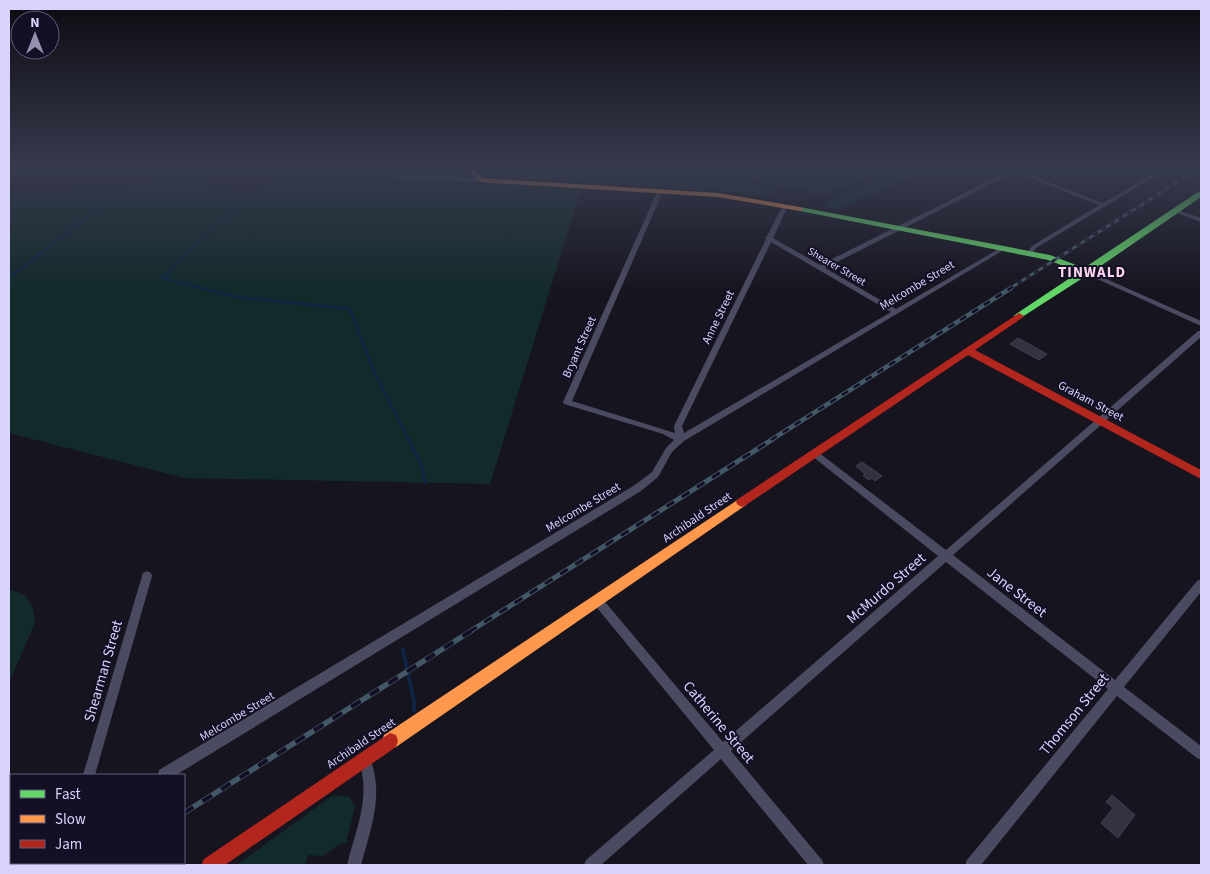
<svg xmlns="http://www.w3.org/2000/svg" width="1210" height="874" font-family="'Source Sans 3',sans-serif">
<rect width="100%" height="100%" fill="#16141f"/>
<path fill="#132a2b" d="M278,169l303,20 -91,295 -306,-6 -175,-45v-238l185,-16 43,16 22,-4z
M361,169h102l4,4 -4,2z
M479,169h259l20,17 16,3 -5,9 -37,-6 -58,-4 -1,-3h-3l-1,3 -181,-11z
M745,169h142l-62,26 -63,-12z
M899,169h27l-89,41 -13,-3 3,-7z
M9,590c19,2 26,15 26,33l-26,60z
M336,795l13,2 6,9 -9,37h-5l-18,13 -15,-1 -3,10h-68l93,-68z"/>
<g fill="none" stroke-linecap="round" stroke-linejoin="round">
<path stroke="#102444" stroke-width="2" d="M178,169l69,28 -85,81 43,11
M247,197l69,-13 12,3 54,1 103,7
M9,278l120,-93 43,-4 14,-6"/>
<path stroke="#102444" stroke-width="2.5" d="M200,288l37,9 113,12 24,63 35,68"/>
<path stroke="#102444" stroke-width="3" d="M408,439l13,25 4,19"/>
<path stroke="#102444" stroke-width="4" d="M403,650l11,51v10"/>
</g>
<path fill="#343242" stroke="#433f53" d="M1018,338l29,16 -8,6 -29,-16z
M862,462l20,14 -7,5 -3,-3 -3,2 -6,-4 2,-2 -9,-8z
M1112,795l23,20 -17,23 -17,-15 12,-15 -7,-6z"/>
<g fill="none" stroke-linecap="round" stroke-linejoin="round">
<path fill="#4a4a60" fill-rule="evenodd" d="M295,169h25l160,9 3,2 -3,2 -182,-11z
M1012,169h8l-1,1 84,33 58,-34h6l-131,79 -5,7 -2,1 -3,-2 6,-8 67,-41 -84,-33 -190,96 71,41 106,-62h4l1,1 -323,193 -12,11 -14,25 -17,14 -465,284h-18l1,-5 476,-285 17,-13 14,-24 8,-8 -11,-6 -99,-30 -1,-2 95,-212 5,1 -91,210 103,32 -1,-7 92,-187 -1,-1 2,-2 16,-31 5,1 -15,32 47,27zM771,242l120,70 -207,121 -2,-7z
M1174,210h4l23,8v4l-27,-10z
M1086,270l115,51v5l-117,-53 -1,-1z
M1198,331h3v6l-248,218 162,125 82,-99 4,-2v13l-77,95 77,59v14l-4,-2 -80,-62 -136,169h-16l2,-5 141,-171 -162,-127 -215,189 91,109 2,5h-16l-87,-106 -120,106h-17l2,-5 128,-110 -121,-147 -1,-3 1,-3 4,-2 4,2 122,145 215,-186 -126,-100 -1,-2 1,-2h6l128,98z
M147,571l4,2 1,3 -57,199h-12l59,-199 1,-3z
M365,754l4,2c16,37 2,72 -8,109h-14c9,-37 24,-66 12,-105l2,-4z
M11,858v5h11l-1,2h-12v-6z"/>
<path fill="#63d668" fill-rule="evenodd" d="M1198,192h3v5l-112,77 -70,45 -5,-3 2,-2 63,-42 -31,-12 -248,-49 -4,-2 4,-2 250,48 34,13z
M58,863h18l1,2h-18z"/>
<path fill="#ff974d" fill-rule="evenodd" d="M467,169h7l8,9 236,15 82,14 4,2 -4,2 -82,-14 -238,-15z
M742,497l4,2 2,3 -2,3 -350,242 -6,2 -6,-2 -2,-6 2,-6z
M9,826h2v18h-2z"/>
<path fill="#b3261e" fill-rule="evenodd" d="M1019,313l5,3 -2,2 -47,32 226,120v9l-233,-124 -222,150 -4,2 -4,-2 -2,-3 2,-3z
M390,733l6,2 2,6 -2,6 -171,118h-24l3,-6z"/>
<g stroke="#435867" stroke-width="3">
<path id="rail-far3" d="M1009,289l189,-120"/>
</g>
<g stroke="#435867" stroke-width="4.5">
<path id="rail-far2" d="M771,440l240,-152"/>
</g>
<g stroke="#435867" stroke-width="5">
<path id="rail-far1" d="M469,632l304,-193"/>
</g>
<g stroke="#435867" stroke-width="5.5">
<path id="rail" d="M184,813l287,-182
M102,865l4,-2"/>
</g>
<use href="#rail-far3" stroke="#130f24" stroke-width="2" stroke-dasharray="5" stroke-linecap="butt"/>
<use href="#rail-far2" stroke="#130f24" stroke-width="2.5" stroke-dasharray="7" stroke-linecap="butt"/>
<use href="#rail-far1" stroke="#130f24" stroke-width="3" stroke-dasharray="9" stroke-linecap="butt"/>
<use href="#rail" stroke="#130f24" stroke-width="4" stroke-dasharray="11" stroke-linecap="butt"/>
</g>
<linearGradient id="sky" x2="0" y2="1"><stop stop-color="#0c0b11"/><stop offset="0.58" stop-color="#363a4d"/><stop offset="1" stop-color="#363a4d" stop-opacity="0"/></linearGradient>
<rect width="1210" height="291" fill="url(#sky)"/>
<g text-anchor="middle" stroke-width="4" stroke-linejoin="round" paint-order="stroke">
<g font-size="11" fill="#d8d4fe" stroke="#130f24">
<text transform="translate(837 266) rotate(30)" y="4">Shearer Street</text>
</g>
<g font-size="12" fill="#d8d4fe" stroke="#130f24">
<text transform="translate(917 285) rotate(-31)" y="4">Melcombe Street</text>
<text transform="translate(718 317) rotate(-64)" y="4">Anne Street</text>
<text transform="translate(579 347) rotate(-66)" y="4">Bryant Street</text>
<text transform="translate(1091 401) rotate(28)" y="4">Graham Street</text>
<text transform="translate(583 507) rotate(-31)" y="4">Melcombe Street</text>
<text transform="translate(697 517) rotate(-34)" y="4">Archibald Street</text>
<text transform="translate(237 716) rotate(-31)" y="4">Melcombe Street</text>
<text transform="translate(361 743) rotate(-34)" y="4">Archibald Street</text>
</g>
<g font-size="15" font-weight="bold" letter-spacing="1" fill="#fed6f0" stroke="#130f24">
<text x="1092" y="277">TINWALD</text>
</g>
<g font-size="15" fill="#d8d4fe" stroke="#130f24">
<text transform="translate(886 588) rotate(-41)" y="5">McMurdo Street</text>
<text transform="translate(1017 592) rotate(38)" y="5">Jane Street</text>
<text transform="translate(103 671) rotate(-74)" y="5">Shearman Street</text>
<text transform="translate(1074 714) rotate(-51)" y="5">Thomson Street</text>
<text transform="translate(719 722) rotate(50)" y="5">Catherine Street</text>
</g>
</g>
<rect width="1210" height="874" fill="none" stroke="#d8d4fe" stroke-width="20"/>
<rect x="10" y="774" width="175" height="90" fill="#130f24" stroke="#625e7b"/>
<rect x="20" y="790" width="25" height="8" fill="#63d668" stroke="#625e7b"/>
<text x="55" y="799" font-size="15" fill="#d8d4fe">Fast</text>
<rect x="20" y="815" width="25" height="8" fill="#ff974d" stroke="#625e7b"/>
<text x="55" y="824" font-size="15" fill="#d8d4fe">Slow</text>
<rect x="20" y="840" width="25" height="8" fill="#b3261e" stroke="#625e7b"/>
<text x="55" y="849" font-size="15" fill="#d8d4fe">Jam</text>
<g transform="translate(35 35)"><circle r="24" fill="#130f24" stroke="#625e7b"/>
<path d="M0-4L9 19L0 12L-9 19Z" fill="#9491b0"/>
<text y="-8" font-size="14" font-weight="bold" text-anchor="middle" fill="#d8d4fe">N</text>
</g>
</svg>
